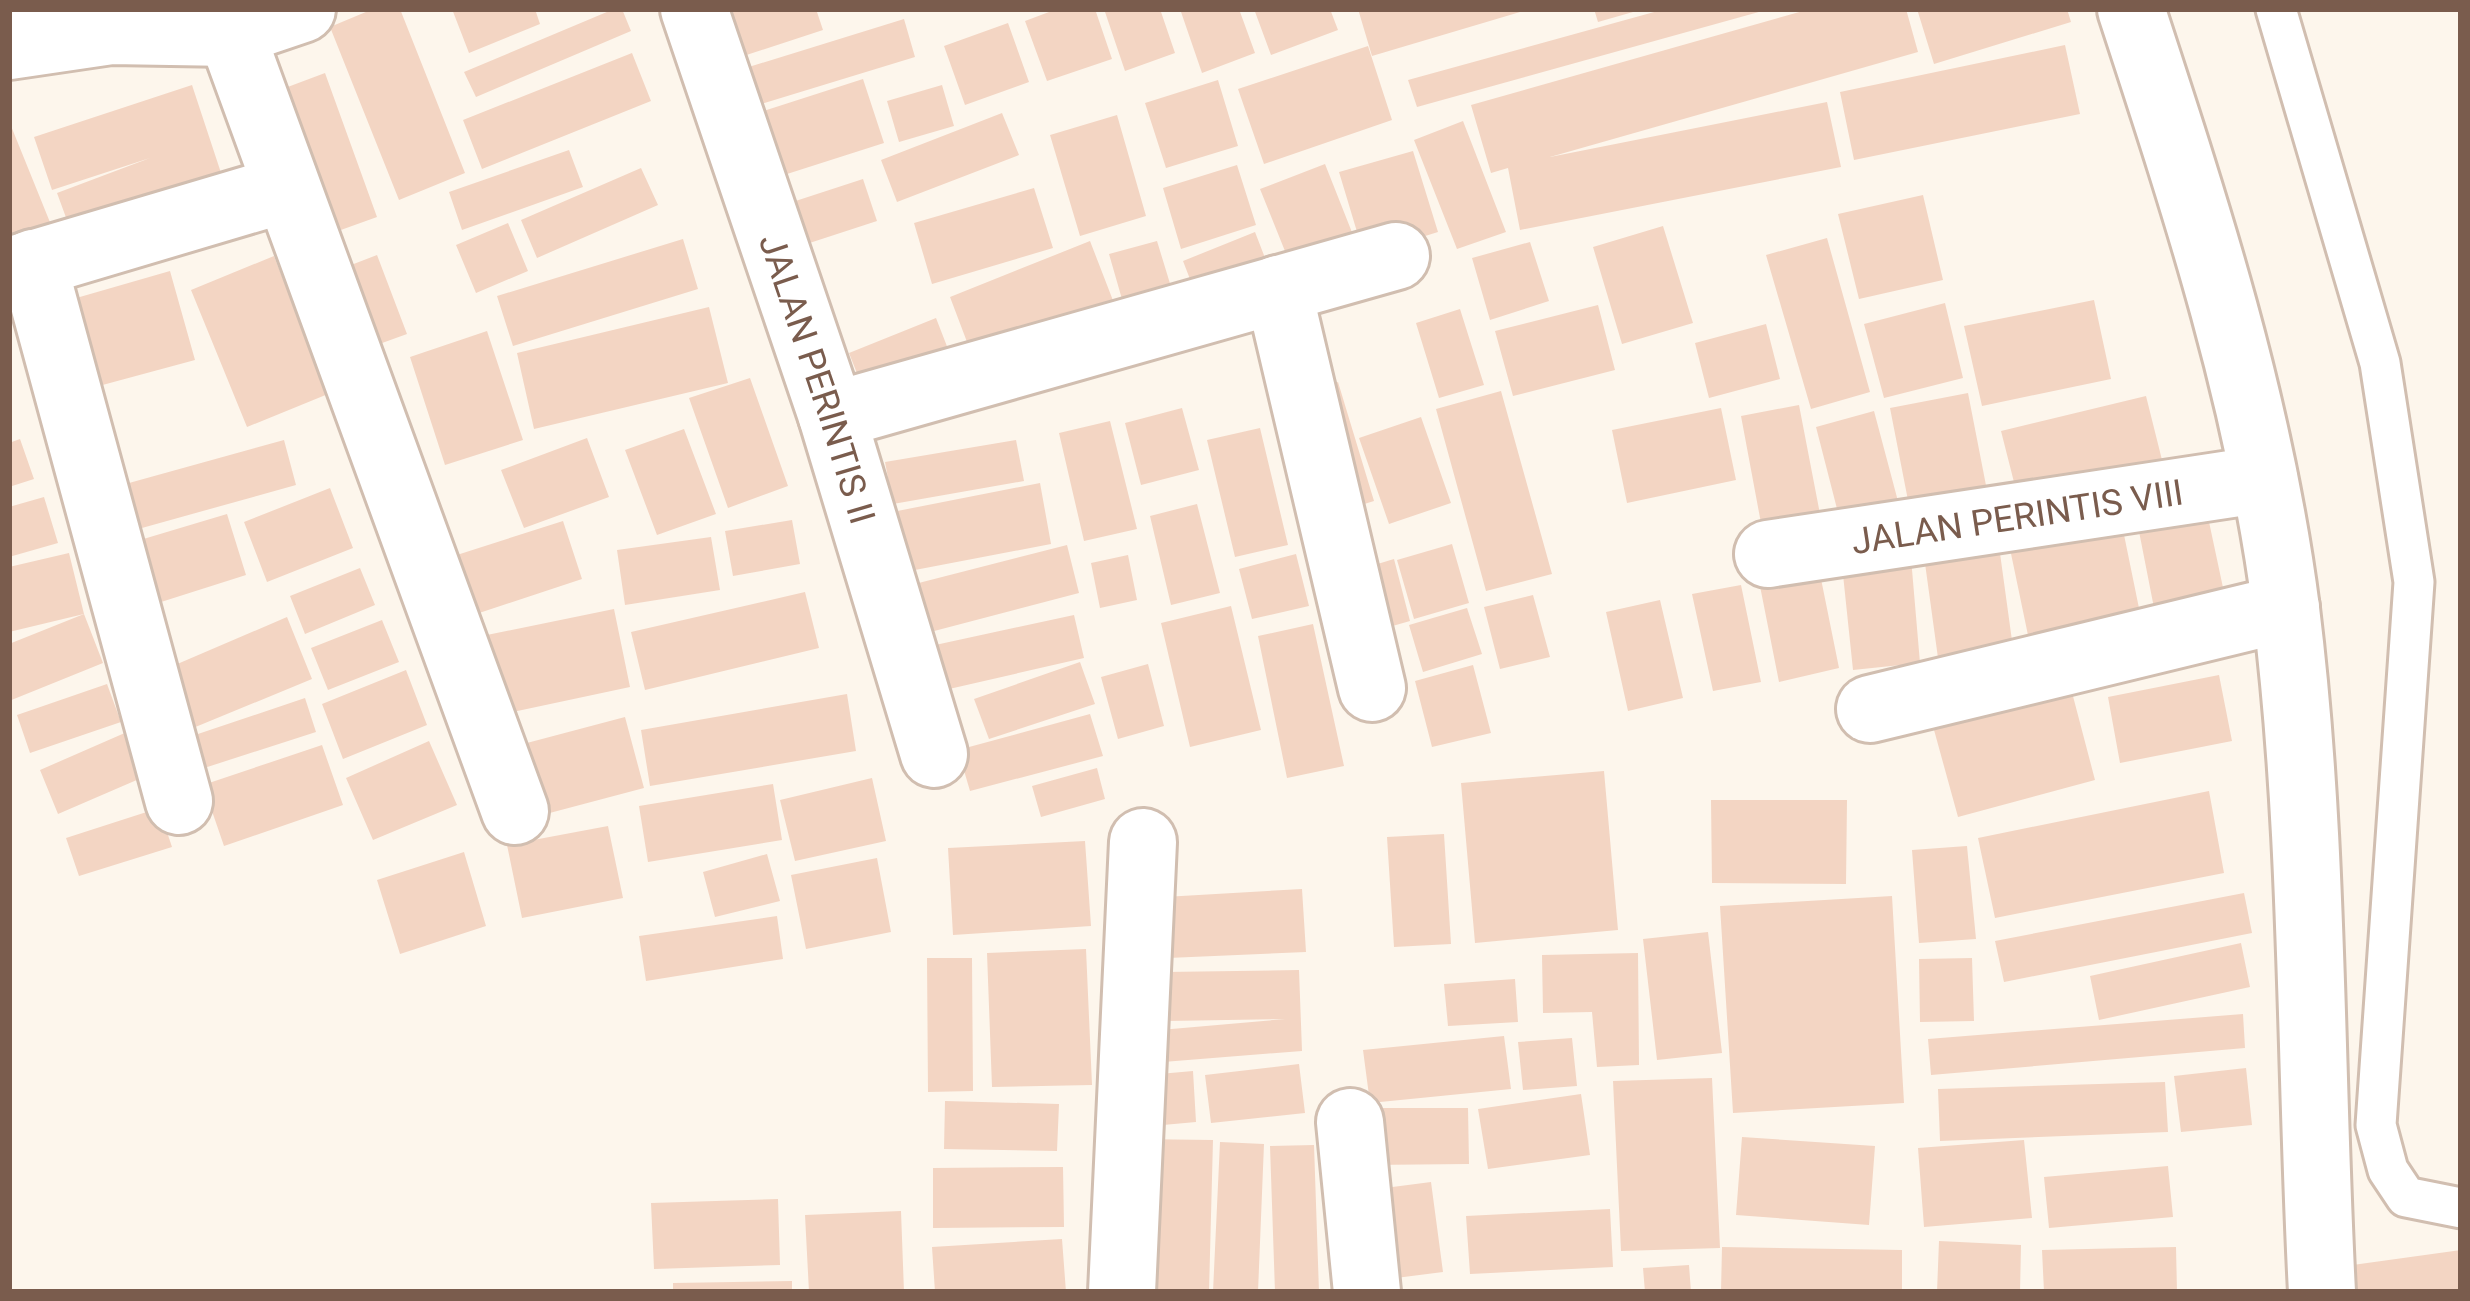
<svg xmlns="http://www.w3.org/2000/svg" width="2470" height="1301" font-family="Roboto,sans-serif">
<rect width="100%" height="100%" fill="#fdf6ec"/>
<path fill="#f3d5c3" d="M373,9h27l65,164 -66,27 -69,-173z
M452,9h83l5,15 -71,29z
M614,9h8l9,22 -155,66 -12,-25z
M707,9h109l7,21 -104,34z
M1057,9h38l17,50 -65,22 -22,-60z
M1104,9h56l15,44 -50,18z
M1180,9h59l16,44 -53,20z
M1254,9h76l8,21 -67,25z
M1358,9h169v1l-155,46z
M1594,9h46v1l-42,12z
M1665,9l101,1 -349,97 -9,-27z
M1810,9h96l12,43 -368,105 277,-55 14,65 -321,63 -12,-62 -17,5 -20,-68z
M1917,9h150l4,13 -137,42z
M904,19l11,38 -177,54 -12,-37z
M1008,23l21,59 -64,23 -21,-59z
M2065,45l15,69 -226,46 -14,-68z
M1368,46l24,74 -128,44 -26,-75z
M632,53l19,48 -169,68 -19,-49z
M325,73l52,144 -64,23 -52,-143z
M863,79l21,64 -125,40 -20,-64z
M1218,80l20,66 -72,22 -21,-65z
M192,85l34,103 -151,54 -18,-49 93,-35 -98,32 -18,-53z
M942,85l12,41 -55,16 -12,-41z
M1002,113l17,42 -122,47 -16,-42z
M1117,115l29,101 -66,20 -30,-101z
M9,121l51,126 -51,20z
M1463,121l43,111 -49,17 -43,-109z
M569,150l14,37 -121,43 -13,-38z
M1413,151l25,81 -74,23 -25,-83z
M1325,164l32,81 -64,26 -33,-82z
M1237,165l19,60 -75,24 -18,-61z
M641,168l17,37 -121,53 -16,-38z
M863,179l14,42 -92,30 -14,-42z
M1034,188l19,60 -121,36 -18,-61z
M1923,195l20,85 -84,19 -21,-85z
M508,223l20,48 -52,22 -20,-48z
M1663,226l30,97 -71,21 -29,-97z
M1255,232l17,44 -72,29 -17,-44z
M1827,238l43,154 -59,17 -45,-154z
M683,239l15,50 -185,57 -16,-50z
M1090,241l29,75 -141,55 -28,-74z
M1157,241l22,72 -49,14 -21,-73z
M1530,242l19,59 -59,19 -18,-62z
M377,255l30,79 -58,21 -29,-78z
M274,256l54,138 -81,33 -56,-137z
M170,271l25,89 -111,30 -25,-87z
M2094,300l17,79 -129,27 -18,-80z
M1945,303l18,75 -79,20 -20,-74z
M1598,305l17,65 -102,26 -18,-65z
M709,307l19,76 -194,46 -17,-76z
M1460,309l24,76 -45,13 -23,-75z
M936,318l19,49 -87,34 -19,-48z
M1766,324l14,55 -71,19 -14,-55z
M487,331l36,109 -78,25 -35,-108z
M750,378l38,108 -60,22 -39,-110z
M1338,382l36,119 -32,10 -36,-118z
M1501,391l51,183 -66,17 -50,-182z
M1968,393l23,118 -78,15 -23,-118z
M2146,396l16,64 -145,34 -16,-63z
M1799,405l26,135 -59,10 -25,-134z
M1182,408l17,62 -58,15 -16,-62z
M1721,408l15,72 -109,23 -15,-73z
M1874,411l29,109 -59,16 -28,-109z
M1421,417l30,86 -62,21 -30,-86z
M1110,421l27,108 -53,12 -25,-108z
M1260,428l28,117 -53,12 -28,-117z
M684,429l32,85 -59,21 -32,-85z
M587,438l22,59 -85,31 -23,-58z
M20,439l14,40 -25,8v-44z
M284,440l12,45 -172,48 -13,-45z
M1016,440l8,41 -131,23 -8,-42z
M1040,483l11,61 -157,30 -12,-60z
M330,488l23,60 -86,34 -23,-60z
M44,497l14,46 -49,14v-50z
M2205,503l20,94 -70,16 -19,-97z
M1197,504l23,89 -49,12 -21,-89z
M227,514l19,61 -107,34 -19,-63z
M792,520l8,44 -67,12 -8,-45z
M2121,520l20,98 -112,22 -20,-96z
M563,521l19,58 -127,42 -20,-59z
M711,537l9,53 -95,15 -8,-55z
M1452,544l17,59 -55,16 -17,-59z
M1067,545l12,48 -160,42 -12,-49z
M1999,546l14,102 -75,10 -14,-102z
M69,553l15,61 -75,18v-65z
M1296,554l13,52 -57,13 -13,-50z
M1128,555l9,45 -37,8 -9,-45z
M1911,558l9,105 -67,7 -11,-105z
M1394,559l16,62 -42,12 -17,-61z
M1818,564l21,104 -60,14 -21,-106z
M360,568l15,37 -70,29 -15,-38z
M1741,585l20,97 -48,9 -21,-97z
M805,592l14,56 -174,42 -14,-58z
M1533,595l17,62 -50,12 -16,-62z
M1660,600l23,98 -55,13 -22,-99z
M1231,606l30,124 -71,17 -29,-124z
M1467,608l15,46 -59,18 -14,-47z
M614,609l16,78 -132,28 -16,-79z
M84,614l19,49 -94,38v-57z
M1074,615l10,43 -148,34 -10,-45z
M287,617l25,62 -119,49 -25,-60z
M382,620l17,42 -71,28 -17,-42z
M1313,624l31,142 -57,12 -29,-142z
M1080,662l15,42 -106,35 -15,-40z
M1148,664l16,62 -46,13 -17,-62z
M1473,665l18,68 -59,14 -17,-66z
M406,670l21,55 -84,34 -21,-55z
M2219,675l13,66 -112,22 -12,-66z
M2069,681l26,99 -137,37 -27,-98z
M107,684l14,38 -91,31 -13,-38z
M847,694l9,57 -206,35 -9,-56z
M305,698l11,34 -118,38 -12,-32z
M1090,714l13,42 -133,35 -12,-41z
M625,717l19,71 -117,31 -19,-71z
M127,732l19,44 -88,38 -18,-44z
M429,741l28,64 -84,35 -27,-62z
M322,745l21,60 -119,41 -21,-61z
M1097,768l8,31 -64,18 -9,-31z
M1604,771l14,159 -143,13 -14,-160z
M872,778l14,63 -91,20 -15,-61z
M773,784l9,56 -134,22 -9,-56z
M2209,791l15,82 -229,45 -17,-80z
M1711,800h136l-1,84 -134,-1z
M159,808l13,39 -93,29 -13,-38z
M608,826l15,72 -101,20 -15,-73z
M1444,834l7,110 -57,3 -7,-110z
M1085,841l6,85 -138,9 -5,-87z
M1967,846l9,93 -57,4 -7,-93z
M464,852l22,74 -86,28 -23,-74z
M767,854l13,47 -65,16 -12,-45z
M877,858l14,74 -85,17 -15,-74z
M1302,889l4,63 -138,6 -4,-61z
M2244,893l8,40 -248,49 -9,-41z
M1892,896l12,207 -171,10 -13,-207z
M777,916l6,43 -137,22 -7,-45z
M1708,932l14,121 -65,7 -14,-121z
M2241,943l9,44 -151,33 -9,-44z
M1086,949l6,136 -100,2 -5,-134z
M1638,953l1,112 -42,2 -5,-55 -49,1 -1,-58z
M927,958h45l1,133 -45,1z
M1972,958l2,63 -54,1 -1,-63z
M1299,970l3,81 -139,11 -3,-32 125,-11 -119,2 -1,-49z
M1515,979l3,43 -70,4 -4,-42z
M2243,1014l2,34 -314,27 -3,-36z
M1504,1036l7,53 -141,14 -7,-53z
M1572,1038l5,48 -54,4 -5,-48z
M1299,1064l6,49 -94,10 -6,-48z
M2246,1068l6,57 -71,7 -7,-56z
M1193,1071l3,51 -55,5 -4,-51z
M1712,1078l8,170 -99,3 -8,-170z
M2165,1082l3,50 -228,9 -2,-52z
M1581,1094l9,61 -102,14 -10,-60z
M945,1101l114,3 -2,47 -113,-2z
M1367,1108h101l1,56 -101,1z
M1742,1137l133,9 -6,79 -133,-10z
M1135,1139l78,1 -4,152h-76z
M2024,1140l8,78 -108,9 -6,-79z
M1220,1142l44,2 -6,148h-45z
M1314,1145l5,147h-44l-5,-146z
M2168,1166l5,51 -124,11 -5,-51z
M1063,1167l1,60 -131,1v-60z
M1431,1182l12,90 -55,7 -11,-90z
M778,1199l2,66 -126,4 -3,-66z
M1610,1209l3,58 -143,7 -4,-58z
M901,1211l3,81h-95l-4,-77z
M1062,1239l4,53h-131l-3,-45z
M1939,1241l82,4 -1,47h-83z
M1722,1247l180,3v42h-181z
M2176,1247l1,45h-133l-2,-42z
M2461,1250v42h-126l-4,-24z
M1689,1265l2,27h-46l-2,-24z
M792,1281v11h-119v-9z"/>
<g fill="none" stroke-linecap="round" stroke-linejoin="round">
<g stroke="#d1beb0" stroke-width="45">
<path id="service" d="M2276,9l104,354 34,219 -38,543 12,45 18,27 55,11"/>
</g>
<g stroke="#d1beb0" stroke-width="72">
<g id="minor">
<path id="s1" d="M694,9l138,407 102,338"/>
<path d="M2131,9c65,199 128,390 155,600 28,226 24,456 36,683"/>
<path d="M231,33l284,778"/>
<path d="M9,46l102,-15 120,2 71,-24"/>
<path d="M33,263l146,538"/>
<path d="M9,271l276,-82"/>
<path d="M1278,289l94,399"/>
<path d="M832,416l564,-160"/>
<path id="s2" d="M1768,554l496,-75"/>
<path d="M1870,709l416,-101"/>
<path d="M1350,1122l17,170"/>
<path d="M1122,1292l21,-450"/>
</g>
</g>
<use href="#service" stroke="#fff" stroke-width="39"/>
<use href="#minor" stroke="#fff" stroke-width="66"/>
</g>
<g text-anchor="middle" stroke-width="9" stroke-linejoin="round" paint-order="stroke">
<g font-size="36" fill="#7a5c4d" stroke="#fffaf3">
<text dy="13" stroke="none"><textPath href="#s1" startOffset="390">JALAN PERINTIS II</textPath></text>
<text dy="13" stroke="none"><textPath href="#s2" startOffset="252">JALAN PERINTIS VIII</textPath></text>
</g>
</g>
<rect width="2470" height="1301" fill="none" stroke="#7a5c4d" stroke-width="24"/>
</svg>
